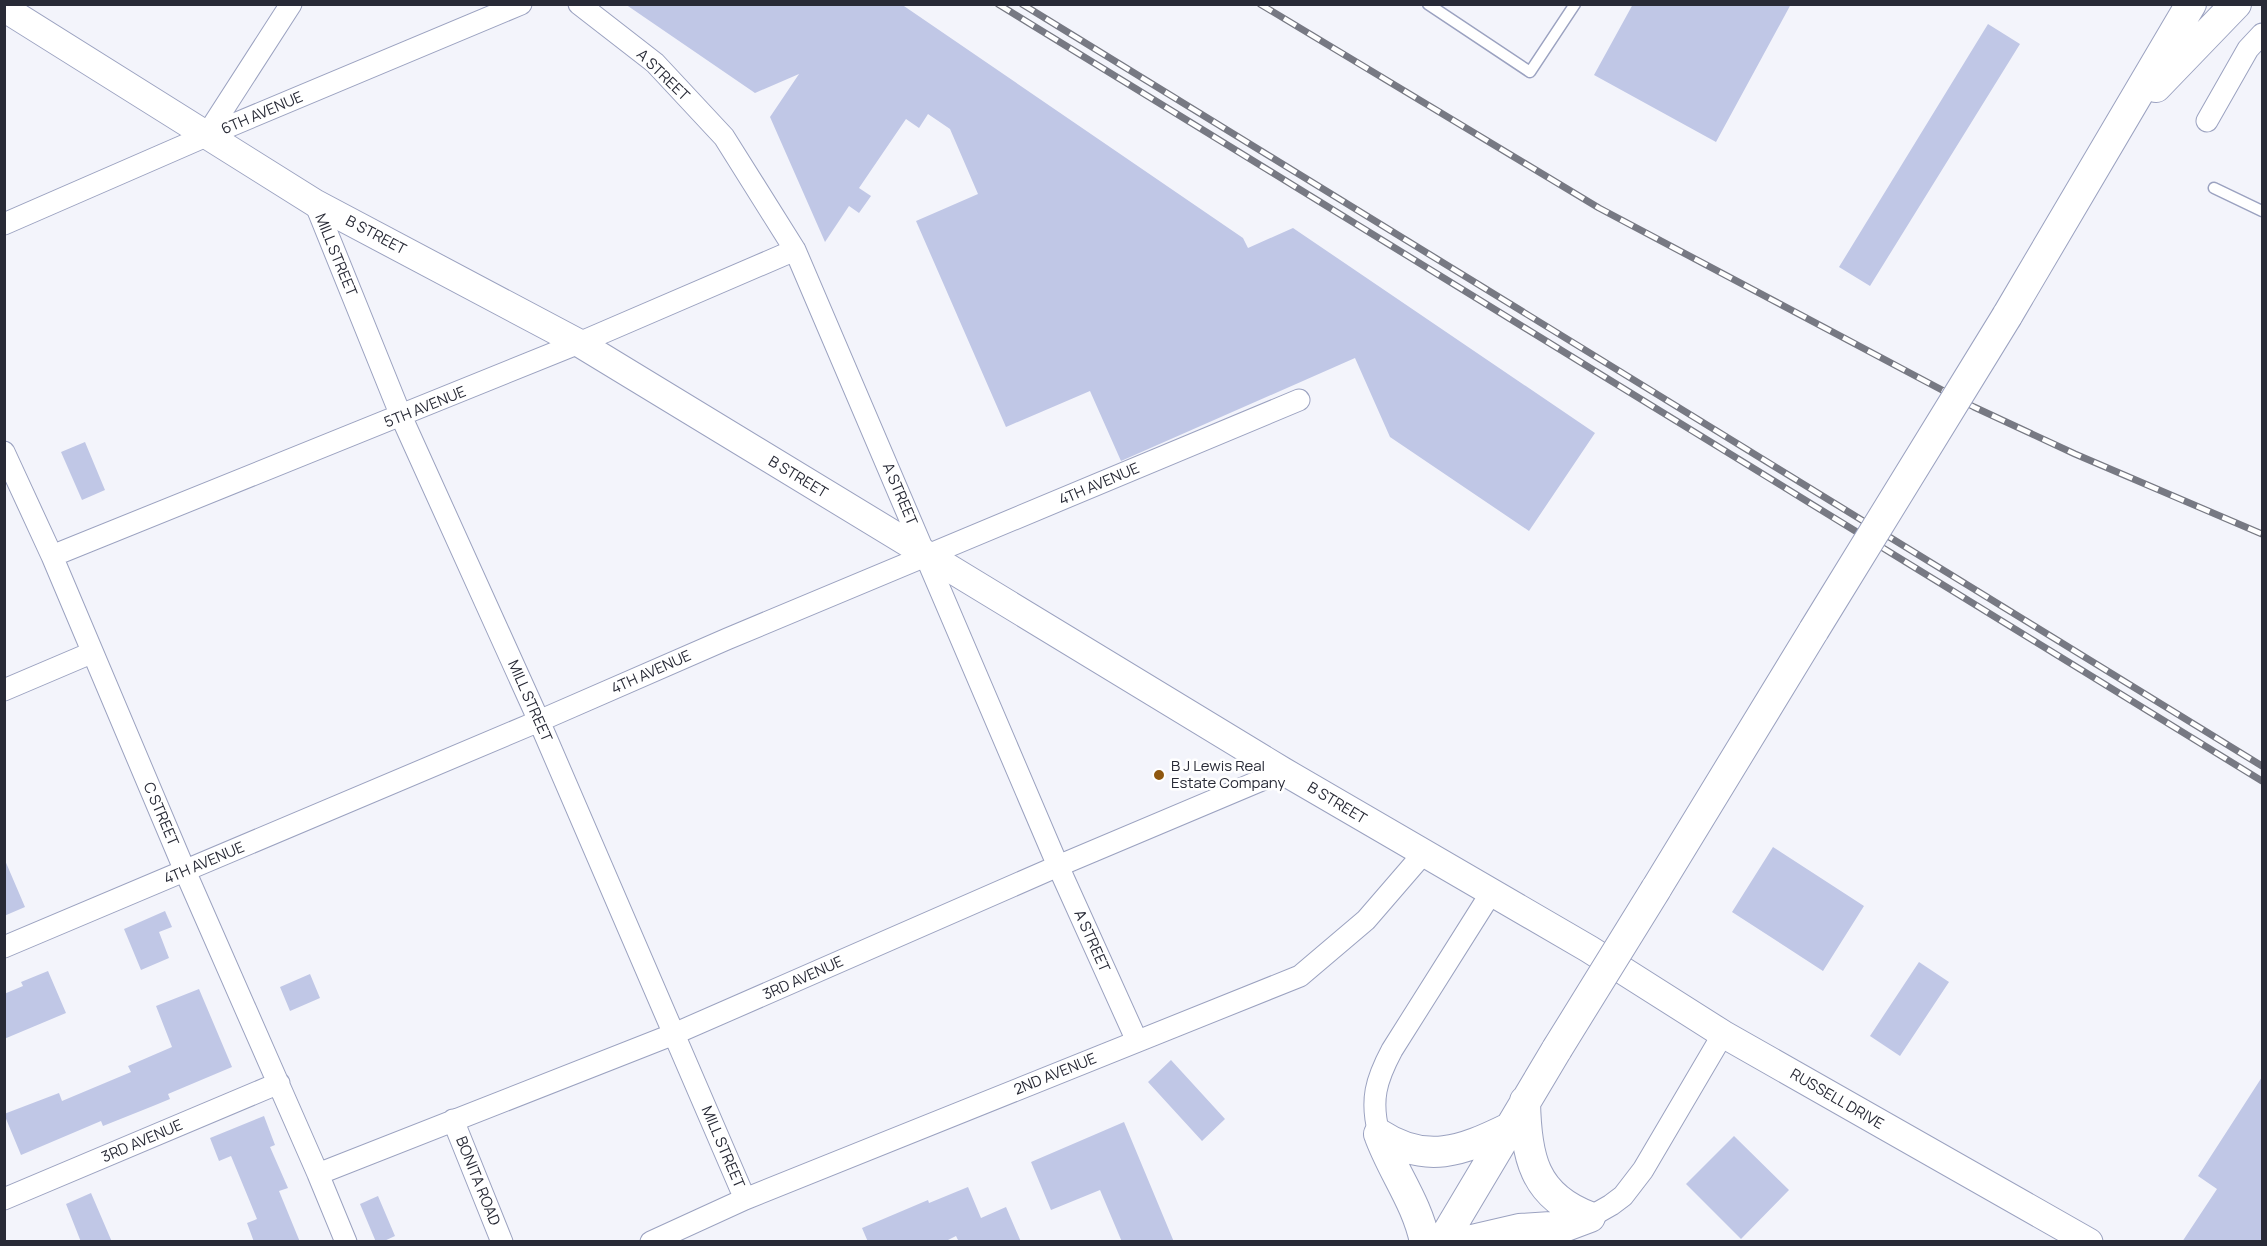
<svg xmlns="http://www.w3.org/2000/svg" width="2267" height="1246" font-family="Manrope,sans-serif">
<rect width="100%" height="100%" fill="#f3f4fb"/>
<path fill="#c0c7e6" d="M625,4h276l342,234 5,10 45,-20 302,205 -66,98 -139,-94 -35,-79 -234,103 -31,-70 -84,36 -90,-206 62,-27 -28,-65 -22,-15 -9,14 -13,-9 -47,69 12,8 -12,17 -10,-7 -24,36 -55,-125 29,-43 -44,19z
M1633,4h158l-75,138 -122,-67z
M1988,24l32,20 -150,242 -31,-19z
M85,442l20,48 -23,10 -21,-48z
M1773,847l91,59 -41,65 -91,-59z
M4,858l21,49 -21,9z
M165,911l7,16 -13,5 10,26 -28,12 -17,-41z
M1919,962l30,20 -49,74 -30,-20z
M48,971l18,42 -62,26v-45l19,-8 -2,-4z
M310,974l10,24 -30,13 -10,-24z
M199,989l33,78 -64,27 2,5 -17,7 -50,20 -2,-5 -80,34 -17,-41 55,-21 3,8 69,-29 -3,-6 44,-19 -16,-41z
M1171,1060l54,59 -23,22 -54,-59z
M2262,1077v165h-80l35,-53 -19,-13z
M264,1116l11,29 -5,2 18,41 -9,3 21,51h-46l-7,-19 10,-4 -26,-63 -12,5 -9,-23z
M1124,1122l50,120h-52l-22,-52 -49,20 -20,-48z
M1734,1136l55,54 -48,49 -55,-55z
M968,1187l13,31 25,-11 15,35h-62l-3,-6 -12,6h-76l-6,-14 66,-28 1,3z
M91,1193l21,49h-31l-15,-38z
M378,1196l17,40 -13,6h-6l-16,-38z"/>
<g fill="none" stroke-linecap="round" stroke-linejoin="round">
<g stroke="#9ba2c0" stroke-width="13">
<path id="service" d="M1428,4l102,68 45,-68
M2214,188l48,23"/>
</g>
<g stroke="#9ba2c0" stroke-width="23">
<path id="minor" d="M579,4l76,59 69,74 71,113 263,616 79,175
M2207,121l41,-72 14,-15
M206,136l85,-132
M315,203l86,213 138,305 206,478
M4,224l202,-88 315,-132
M4,452l48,104 133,315 133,303 28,68
M52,556l527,-213 216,-93
M4,690l87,-37
M4,947l535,-226 188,-82 572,-239
M453,1120l49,122
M1379,1134c-9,-34 -3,-54 13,-84l99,-157
M318,1174l356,-140 384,-168 225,-95
M4,1199l275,-116
M1590,1217l21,-12 12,-9 20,-26 80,-136
M651,1242l94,-43 555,-223 66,-56 57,-66"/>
</g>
<g stroke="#9ba2c0" stroke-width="29">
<path id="tertiary" d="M4,8l311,195 264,140 704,428 306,178 134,85 366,208"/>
</g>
<g stroke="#9ba2c0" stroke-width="32">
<path id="secondary" d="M2156,87l80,-83
M2007,316l184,-312
M1656,889l158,-259
M1525,1101c1,55 8,95 65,116
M1379,1134c47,31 83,17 130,-6
M1379,1134c13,37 38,68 46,108
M1442,1242l115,-193
M1463,1242l56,-13 47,-3 24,-9"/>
</g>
<use href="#service" stroke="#fff" stroke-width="10"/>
<use href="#minor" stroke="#fff" stroke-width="21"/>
<use href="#tertiary" stroke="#fff" stroke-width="27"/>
<use href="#secondary" stroke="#fff" stroke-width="30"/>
<g stroke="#777983" stroke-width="7">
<path id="rail" d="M998,4l1264,777
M1022,4l1240,762
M1260,4l339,204 375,199 101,47 187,80"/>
</g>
<use href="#rail" stroke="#fff" stroke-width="4.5" stroke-dasharray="14" stroke-linecap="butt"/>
<g stroke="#9ba2c0" stroke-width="32" stroke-linecap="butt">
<path id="secondary-bridge" d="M1814,630l193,-314
M1557,1049l99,-160"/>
</g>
<use href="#secondary-bridge" stroke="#fff" stroke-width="30"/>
</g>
<circle fill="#8f570f" stroke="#fff" stroke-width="2" cx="1159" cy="775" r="6"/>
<g text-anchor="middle" stroke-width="5" stroke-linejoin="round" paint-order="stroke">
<g font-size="15" fill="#282a36" stroke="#fff">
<text transform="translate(663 75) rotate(44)" y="5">A STREET</text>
<text transform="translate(262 113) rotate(-23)" y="5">6TH AVENUE</text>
<text transform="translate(376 235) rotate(28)" y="5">B STREET</text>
<text transform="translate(336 255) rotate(68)" y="5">MILL STREET</text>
<text transform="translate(425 407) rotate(-22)" y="5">5TH AVENUE</text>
<text transform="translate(798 477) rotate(31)" y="5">B STREET</text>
<text transform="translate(1099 484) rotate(-23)" y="5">4TH AVENUE</text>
<text transform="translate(900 494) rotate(67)" y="5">A STREET</text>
<text transform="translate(651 672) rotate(-24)" y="5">4TH AVENUE</text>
<text transform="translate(530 701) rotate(66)" y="5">MILL STREET</text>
<text transform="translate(1337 803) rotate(31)" y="5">B STREET</text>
<text transform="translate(161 814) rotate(67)" y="5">C STREET</text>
<text transform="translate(204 863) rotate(-23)" y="5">4TH AVENUE</text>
<text transform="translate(1092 941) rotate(66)" y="5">A STREET</text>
<text transform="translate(803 978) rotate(-24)" y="5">3RD AVENUE</text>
<text transform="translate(1055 1074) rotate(-22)" y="5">2ND AVENUE</text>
<text transform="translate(1837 1099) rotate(30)" y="5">RUSSELL DRIVE</text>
<text transform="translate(142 1141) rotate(-23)" y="5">3RD AVENUE</text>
<text transform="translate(723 1147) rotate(67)" y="5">MILL STREET</text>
<text transform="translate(478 1181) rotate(68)" y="5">BONITA ROAD</text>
</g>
<g font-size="15" fill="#282a36" stroke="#fff" text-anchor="start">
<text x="1171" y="771">B J Lewis Real<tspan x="1171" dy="17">Estate Company</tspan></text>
</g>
</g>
<rect width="2267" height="1246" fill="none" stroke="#282a36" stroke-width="12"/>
</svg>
